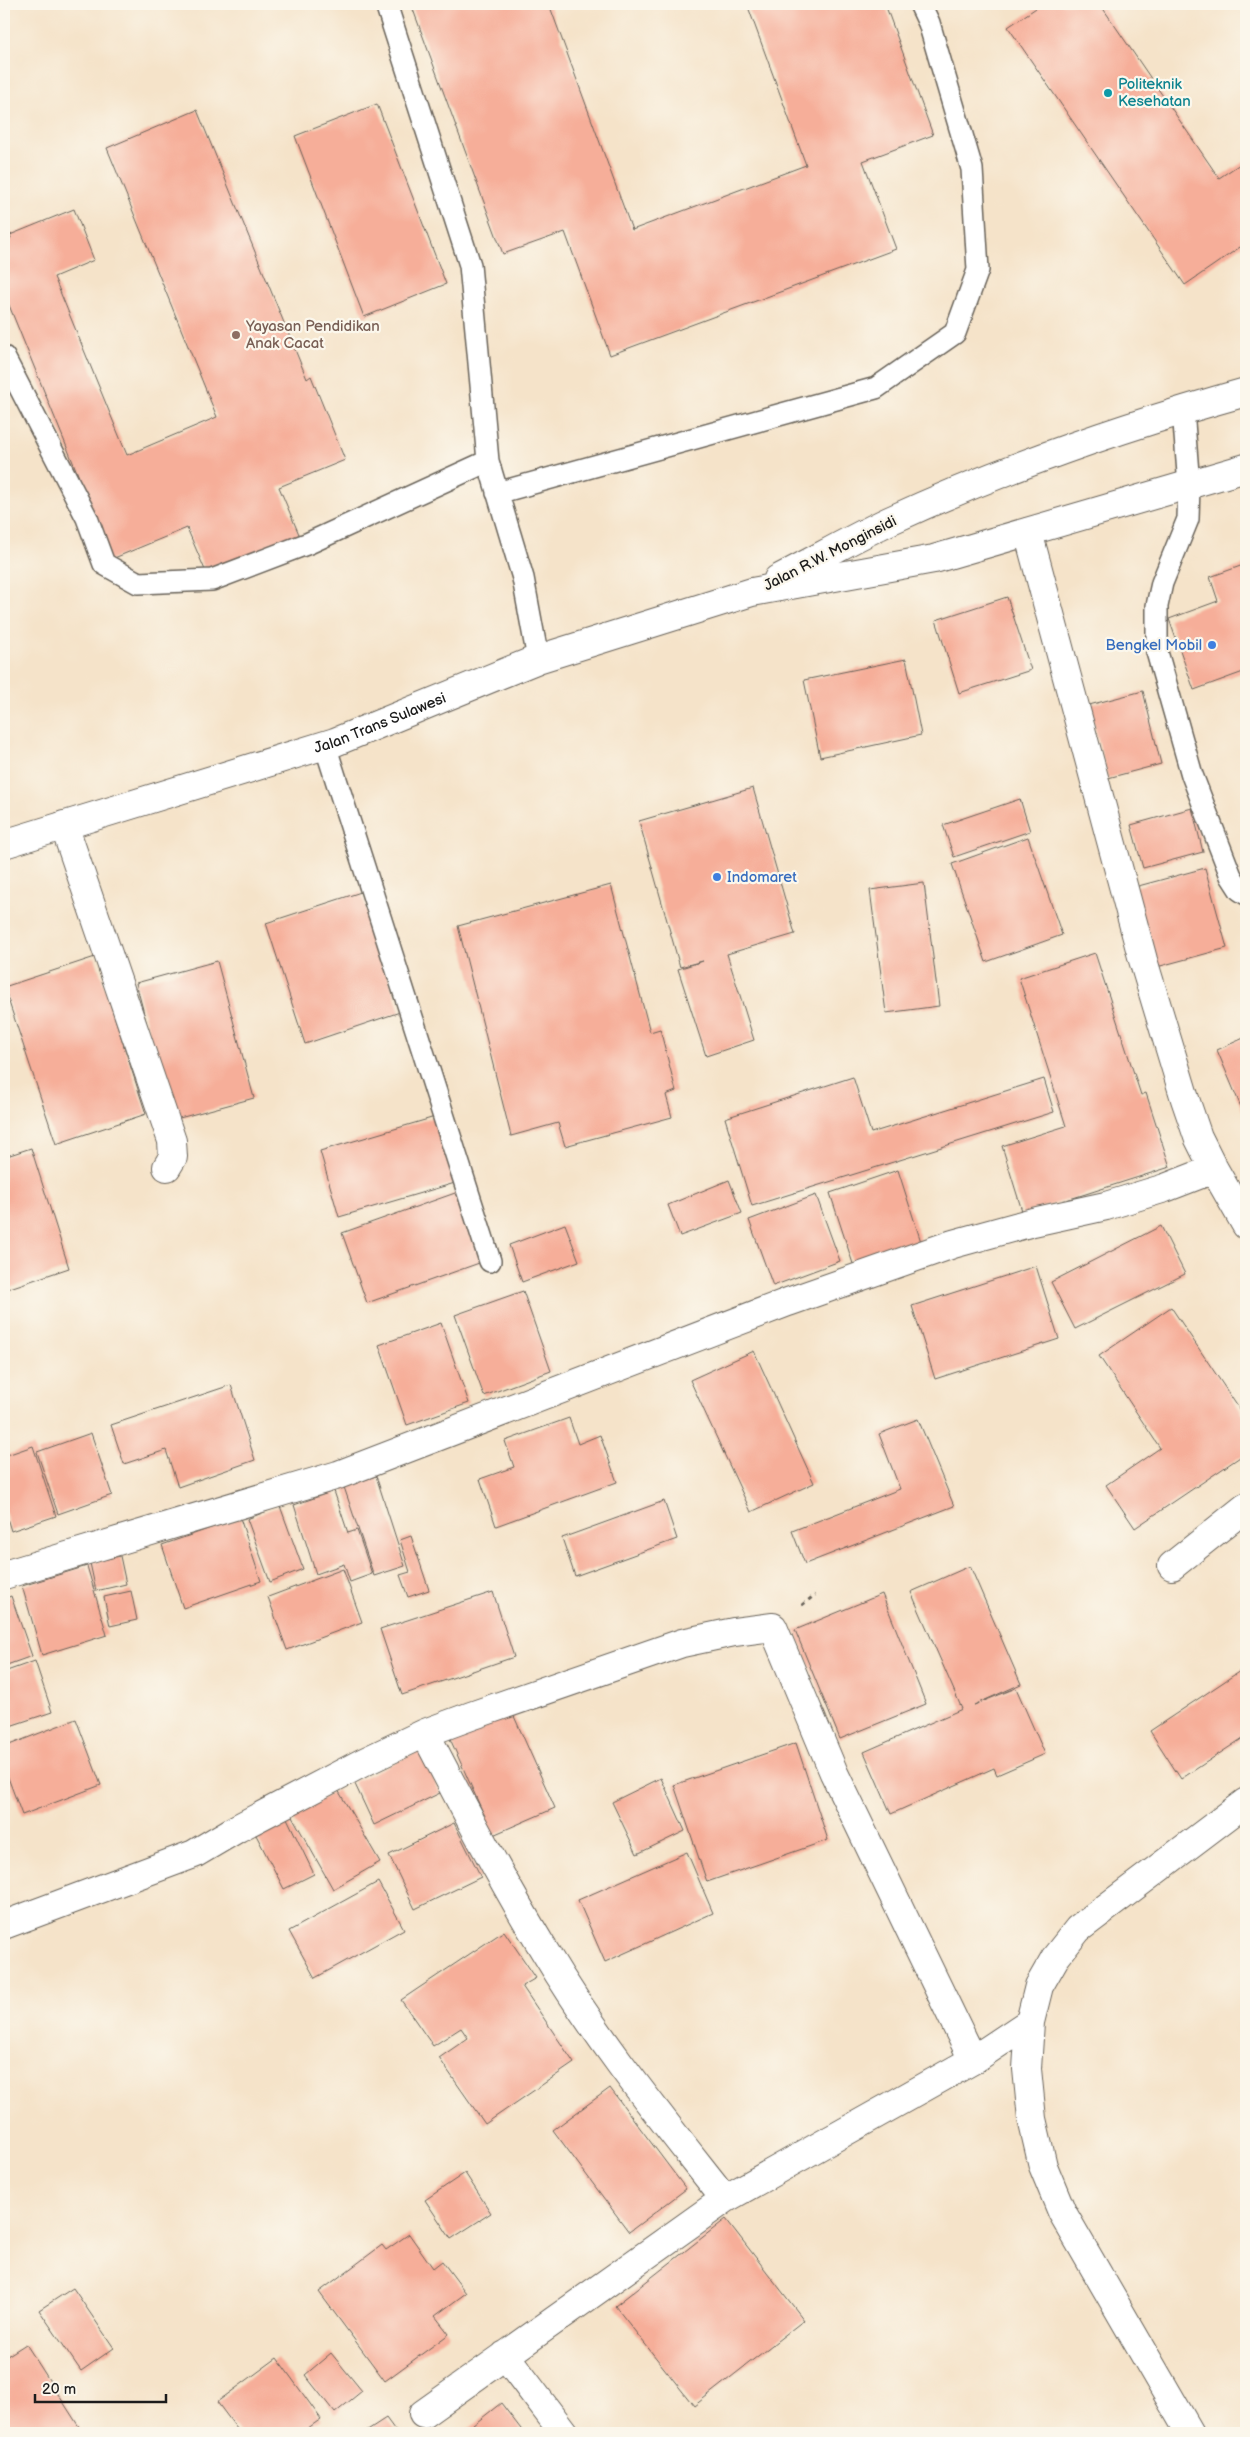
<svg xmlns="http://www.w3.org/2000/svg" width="1250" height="2437" font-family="'Balsamiq Sans',sans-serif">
<rect width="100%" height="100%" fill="#fbf7ec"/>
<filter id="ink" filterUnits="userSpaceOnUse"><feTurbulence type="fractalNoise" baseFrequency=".02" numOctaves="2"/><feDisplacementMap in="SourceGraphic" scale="10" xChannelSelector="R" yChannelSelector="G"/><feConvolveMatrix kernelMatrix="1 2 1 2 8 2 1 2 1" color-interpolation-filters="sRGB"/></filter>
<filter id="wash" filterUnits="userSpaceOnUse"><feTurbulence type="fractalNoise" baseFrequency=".0096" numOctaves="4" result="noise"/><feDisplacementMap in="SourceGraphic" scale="20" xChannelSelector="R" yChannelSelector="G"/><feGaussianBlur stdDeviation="1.12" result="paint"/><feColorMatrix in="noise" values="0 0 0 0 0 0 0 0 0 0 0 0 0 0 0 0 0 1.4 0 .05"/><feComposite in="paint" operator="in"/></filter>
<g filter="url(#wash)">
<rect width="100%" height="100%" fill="#f5e3c9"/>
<g id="blocks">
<path fill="#f6ae99" d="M411,4h138l83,226 174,-65 -59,-161h138l48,131 -70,26 33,88 -286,106 -45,-123 -62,22z
M1042,4h58l119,174 27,-18v83l-61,42 -177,-258z
M377,104l69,180 -82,33 -69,-181z
M197,110l110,269 4,-3 34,84 -66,27 22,52 -93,38 -21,-49 -80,33 -34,-82 6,-2 -75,-184v-52l7,-3 -1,-3 64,-26 20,51 -40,17 73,178 90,-38 -110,-269z
M1246,564v107l-52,19 -25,-71 49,-18 -8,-24z
M1007,597l24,73 -72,23 -23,-73z
M906,659l15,76 -101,22 -16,-77z
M1143,691l18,73 -53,14 -19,-73z
M753,788l42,146 -68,20 27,86 -48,16 -28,-87 25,-8 -23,6 -41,-146z
M1020,799l10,32 -76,26 -11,-32z
M1192,808l11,44 -60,16 -12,-43z
M1028,837l34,98 -76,27 -34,-98z
M1205,868l22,80 -74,20 -22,-80z
M924,883l15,123 -53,7 -16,-123z
M611,885l39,147 10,-3 16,62 -10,4 6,22 -107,29 -7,-23 -47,13 -53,-210z
M361,892l39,120 -95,32 -39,-121z
M1095,953l46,142 5,-2 24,74 -147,47 -21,-68 64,-20 -47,-148z
M95,957l51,157 -90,30 -52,-157z
M217,961l37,137 -82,22 -36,-137z
M1246,1037v82l-29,-69z
M853,1077l18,56 173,-54 10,33 -302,94 -27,-88z
M435,1117l20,66 -116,34 -19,-66z
M31,1148l38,120 -65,22v-133z
M898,1170l25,78 -68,22 -25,-77z
M729,1180l13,33 -62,23 -12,-31z
M458,1192l24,70 -115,41 -25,-70z
M816,1195l24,66 -67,25 -24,-66z
M565,1224l14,37 -57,21 -13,-37z
M1161,1226l24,48 -110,55 -24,-47z
M1036,1266l23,73 -124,40 -23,-73z
M523,1291l28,80 -67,25 -29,-81z
M1171,1307l75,112v34l-111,75 -29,-43 54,-37 -61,-92z
M441,1323l28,80 -62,22 -28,-80z
M754,1351l60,132 -63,29 -61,-132z
M231,1385l24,75 -77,27 -12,-37 -42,14 -13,-39z
M569,1418l9,26 22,-9 17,47 -121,44 -16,-47 34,-12 -9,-26z
M918,1419l36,87 -149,58 -13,-33 108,-42 -21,-55z
M91,1433l21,62 -54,19 -21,-62z
M33,1446l23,70 -45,15 -7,-23v-52z
M376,1476l29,90 -31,10 -30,-89z
M334,1491l14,42 9,-3 15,44 -22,8 -6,-18 -28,10 -22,-69z
M664,1501l13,38 -102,37 -13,-38z
M280,1506l23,63 -33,13 -23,-63z
M240,1518l21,63 -78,27 -21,-63z
M411,1536l18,54 -21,7 -8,-22 10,-3 -10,-32z
M120,1556l6,28 -30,7 -6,-28z
M87,1566l20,69 -65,20 -20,-69z
M970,1566l51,118 -47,21 42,-17 29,66 -48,21 -3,-7 -103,46 -27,-62 98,-43 -51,-117z
M343,1569l19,53 -75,28 -19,-53z
M131,1591l6,29 -27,6 -6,-29z
M493,1592l21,65 -112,38 -22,-66z
M882,1594l44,110 -86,35 -45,-109z
M11,1596l21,60 -28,10v-67z
M35,1661l17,51 -48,16v-56z
M1246,1667v69l-65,43 -31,-48z
M509,1705l46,103 -62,27 -46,-103z
M76,1719l25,66 -79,30 -18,-48v-20z
M796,1743l32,97 -121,42 -33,-97z
M421,1750l19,43 -66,32 -20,-43z
M661,1778l24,53 -48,23 -25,-52z
M338,1790l42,72 -47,27 -41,-73z
M286,1816l28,58 -30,15 -29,-56z
M454,1823l27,54 -66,32 -26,-54z
M687,1852l26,61 -108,49 -27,-62z
M378,1882l26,47 -89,49 -26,-47z
M504,1931l32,47 -14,8 52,77 -89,61 -46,-66 29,-20 -7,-10 -28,18 -32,-46z
M610,2088l76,101 -57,43 -76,-102z
M465,2173l26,40 -40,26 -26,-39z
M726,2219l78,101 -110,86 -79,-100z
M409,2234l24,34 9,-7 24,32 -31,23 14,18 -64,47 -66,-89 63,-47 4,5z
M73,2288l41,60 -33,23 -42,-61z
M26,2344l57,89h-79v-75z
M331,2353l31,38 -27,22 -30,-38z
M277,2358l44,61 -20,14h-61l-23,-31z
M501,2403l23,30h-61z
M386,2418l11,15h-34z"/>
</g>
</g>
<g filter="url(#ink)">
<use href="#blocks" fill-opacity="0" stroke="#686259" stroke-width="1"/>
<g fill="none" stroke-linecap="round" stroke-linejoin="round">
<g stroke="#686259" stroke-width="24">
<path id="service" d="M386,4l84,261 18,196 35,117 15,81
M4,357l83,161 17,46 34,19 74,-3 97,-37 179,-82
M1183,410l6,76 -1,33 -26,64 -5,23v46l35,123 39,101 9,14 6,4
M497,493l379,-105 79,-55 23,-63 -6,-101 -43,-146 -9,-19
M325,745l165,516"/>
</g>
<g stroke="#686259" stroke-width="30">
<path id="minor" d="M1028,532l115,428 42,139 13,38 16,32 32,56
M64,825l108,316 1,16 -6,10
M1172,1566l74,-59
M4,1575l334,-100 450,-173 165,-58 80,-22 73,-16 59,-18 49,-19
M425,1733c39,75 78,150 122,222 52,87 116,165 178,244
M4,1925l190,-71 44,-26 124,-65 63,-30 46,-17 211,-73 52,-11 39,-5 61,146 139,287
M505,2355l59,78
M423,2414l302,-215 248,-139 57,-38
M1190,2433l-128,-221 -19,-46 -11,-47 -5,-50 3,-47 9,-36 16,-28 23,-29 168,-127"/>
</g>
<g stroke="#686259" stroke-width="30">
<g id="trunk">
<path d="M778,579c37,-19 73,-40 111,-58 115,-53 235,-95 357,-129"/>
<path id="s1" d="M4,844l331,-102 203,-83 214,-67 182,-33 312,-91"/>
</g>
</g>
<path stroke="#686259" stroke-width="3" stroke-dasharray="4 4" stroke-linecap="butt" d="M802,1605l13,-10"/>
<use href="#service" stroke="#fff" stroke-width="21"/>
<use href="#minor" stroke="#fff" stroke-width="28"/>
<use href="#trunk" stroke="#fff" stroke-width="28"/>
</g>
</g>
<circle fill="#0f9aa8" stroke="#fbf7ec" stroke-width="2" cx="1108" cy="93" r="5"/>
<circle fill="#8d6e63" stroke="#fbf7ec" stroke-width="2" cx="236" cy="335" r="5"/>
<g fill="#3f7fe0" stroke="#fbf7ec" stroke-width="2">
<circle cx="1212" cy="645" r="5"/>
<circle cx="717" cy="877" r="5"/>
</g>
<g text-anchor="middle" stroke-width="4.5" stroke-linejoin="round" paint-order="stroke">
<g font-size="15" fill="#0d838f" stroke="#fbf7ec" text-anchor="start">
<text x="1118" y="89">Politeknik<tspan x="1118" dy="17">Kesehatan</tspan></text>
</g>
<g font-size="15" fill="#785e54" stroke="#fbf7ec" text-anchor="start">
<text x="246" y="331">Yayasan Pendidikan<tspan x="246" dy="17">Anak Cacat</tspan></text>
</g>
<g font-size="15" fill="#1c1c1c" stroke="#fbf7ec">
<text transform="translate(830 553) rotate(-27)" y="5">Jalan R.W. Monginsidi</text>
<text dy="5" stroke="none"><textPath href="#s1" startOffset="395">Jalan Trans Sulawesi</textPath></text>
</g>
<g font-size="15" fill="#366cbe" stroke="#fbf7ec" text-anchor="end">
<text x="1202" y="650">Bengkel Mobil</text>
<text x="727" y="882" text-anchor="start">Indomaret</text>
</g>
</g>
<rect width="1250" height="2437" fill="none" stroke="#fbf7ec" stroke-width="20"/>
<path d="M35 2394v8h131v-8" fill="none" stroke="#1c1c1c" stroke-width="2.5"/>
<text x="42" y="2394" font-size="15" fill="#1c1c1c" stroke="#fbf7ec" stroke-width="4" paint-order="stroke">20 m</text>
</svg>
